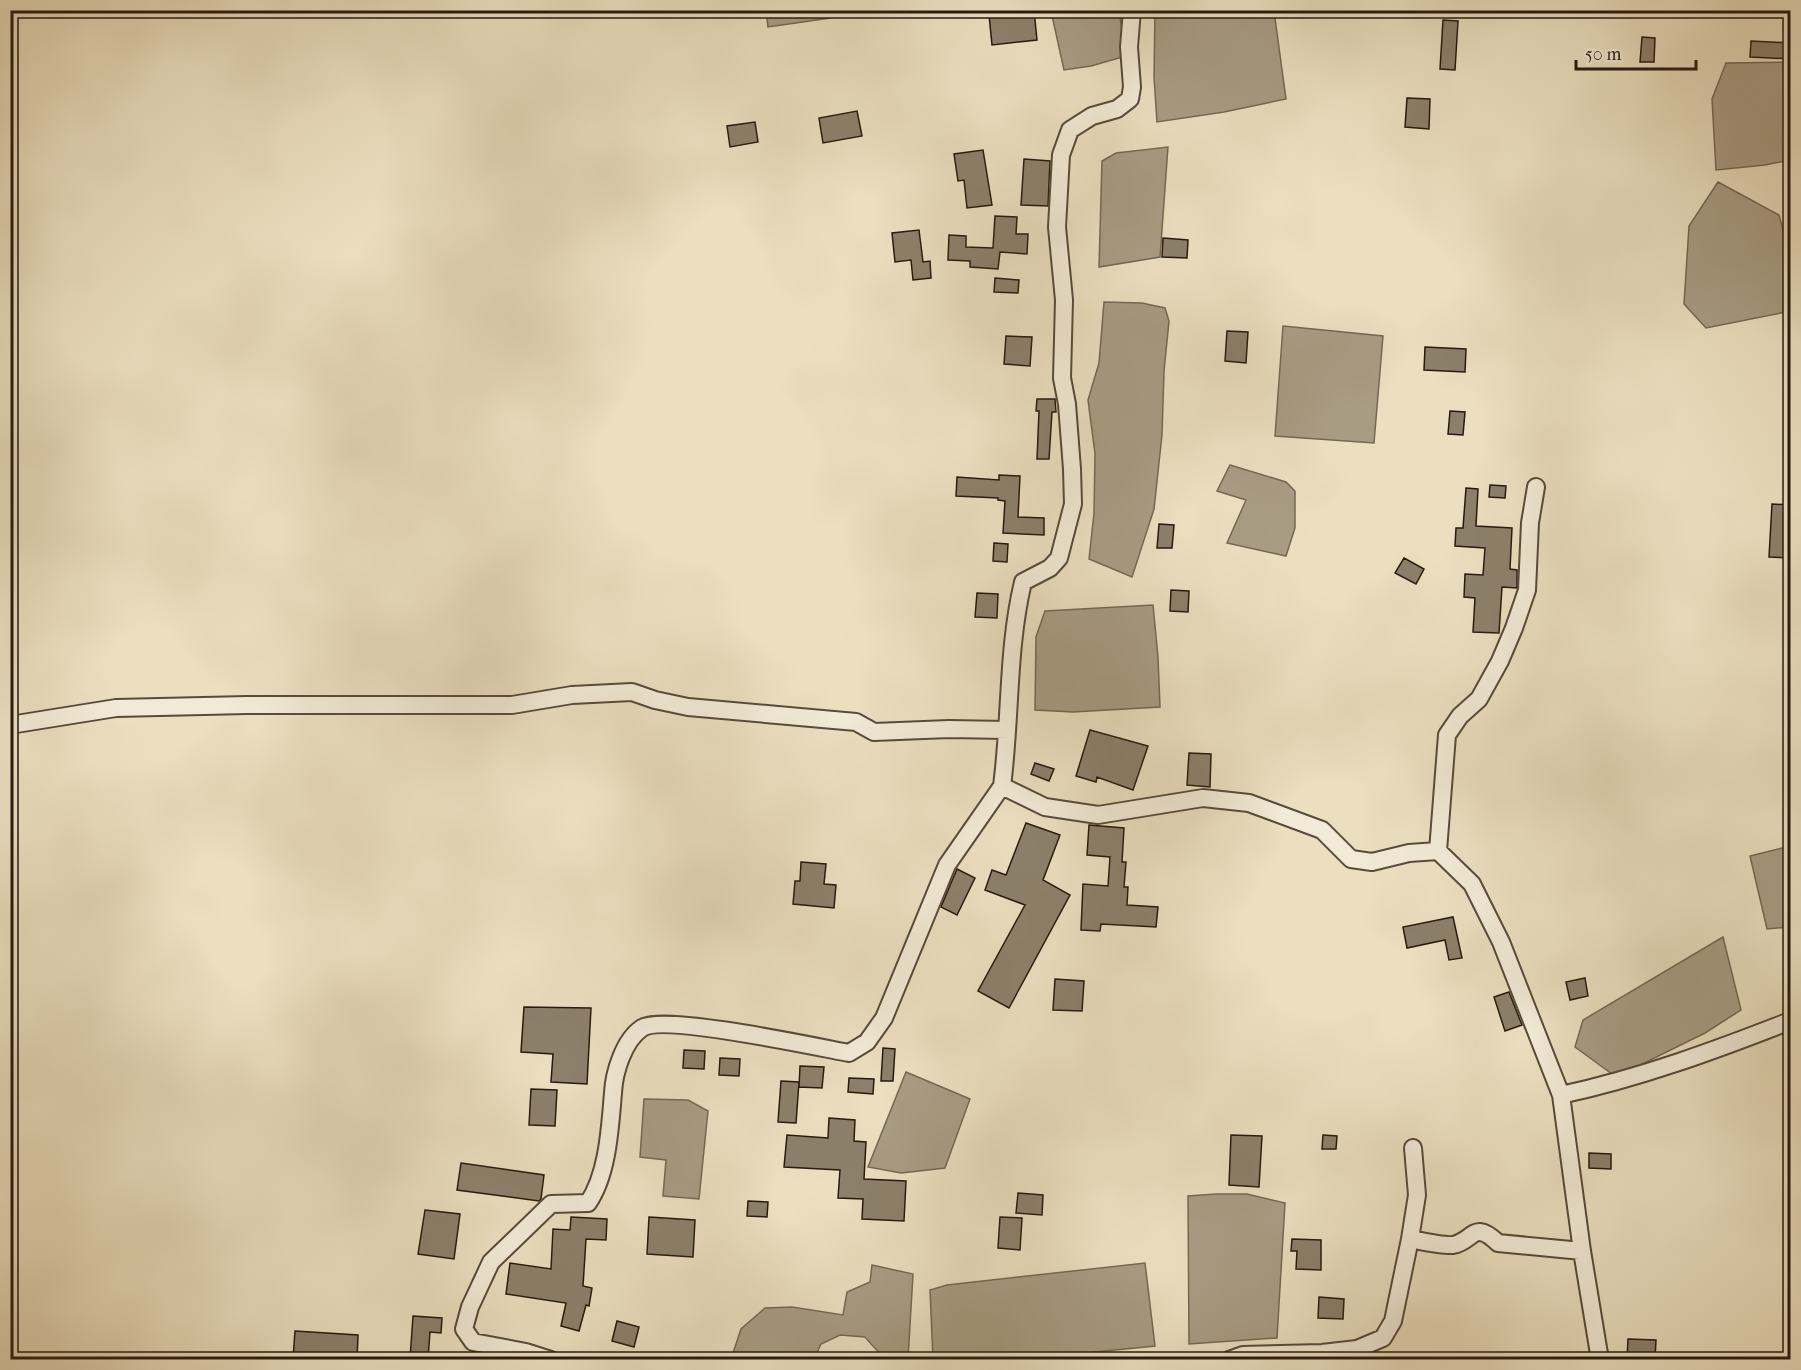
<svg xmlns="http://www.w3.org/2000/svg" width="1801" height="1370" font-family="'IM FELL French Canon',serif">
<rect width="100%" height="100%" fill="#ebdfc0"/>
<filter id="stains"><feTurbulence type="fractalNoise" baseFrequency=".00333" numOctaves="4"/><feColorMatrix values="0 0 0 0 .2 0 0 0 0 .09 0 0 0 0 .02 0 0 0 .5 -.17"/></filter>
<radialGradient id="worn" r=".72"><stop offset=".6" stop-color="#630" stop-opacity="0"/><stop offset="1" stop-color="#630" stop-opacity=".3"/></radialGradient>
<path fill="#a89c83" stroke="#746854" stroke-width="1.5" d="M766,11h63l1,7 -62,9z
M1051,11h68l7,45 -35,10 -27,4z
M1155,11h119l12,88 -62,13 -67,10 -3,-45z
M1790,62v98l-25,5 -49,5 -4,-71 14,-36z
M1168,147l-8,110 -61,10 3,-106 14,-8z
M1718,182l61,33 11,42v19l-4,36 -80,16 -22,-24 5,-78z
M1104,302l38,1 23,5 4,13 -5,50 -2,64 -8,74 -22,68 -43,-18 5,-46 1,-59 -7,-54 11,-37z
M1283,326l100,10 -9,107 -99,-7z
M1230,465l56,17 9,9v37l-9,28 -59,-13 19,-43 -29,-9z
M1153,605l5,52 2,50 -87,5 -38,-2 1,-73 9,-26z
M1790,846v81l-23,2 -17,-73z
M1723,937l18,73 -36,23 -89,44 -41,-30 8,-27z
M906,1072l64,27 -25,69 -44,5 -33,-6z
M644,1099l44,1 20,11 -9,88 -36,-3 3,-36 -26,-3z
M1216,1194h31l38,9 -8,135 -88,6 -1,-148z
M1145,1263l10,83 -131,13h-91l-3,-69 17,-5z
M872,1265l41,9 -5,85c-24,1 -28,-4 -43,-22l-25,-2 -19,9 -7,15h-83l10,-30 24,-21 27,-1 51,8 4,-23 23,-10z"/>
<path fill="#8c806b" stroke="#261a0e" stroke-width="1.5" d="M1034,10l3,30 -45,5 -3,-30z
M1443,20l15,1 -3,49 -15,-1z
M1642,37l13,1 -1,24h-14z
M1751,41l40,2v16l-41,-2z
M1407,98l23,1 -1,30 -24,-2z
M857,111l5,25 -39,7 -4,-25z
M755,122l3,20 -28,5 -3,-21z
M983,150l9,55 -25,3 -3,-28 -6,1 -4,-27z
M1024,159l26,2 -2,45 -27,-1z
M995,216l22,1 -1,17h12l-1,20 -27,-2 -2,17 -28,-2v-6l-22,-1 1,-25 17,1v11l27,1z
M919,230l4,32 7,-1 1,17 -18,2 -2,-20 -16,2 -3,-29z
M1163,238l25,2 -1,18 -25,-1z
M995,278l24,2 -1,13 -24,-1z
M1227,331l21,1 -2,31 -21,-2z
M1006,336l26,1 -2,29 -26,-2z
M1425,347l41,2 -1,23 -41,-2z
M1037,399h18l1,13h-4l-3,47h-12l2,-48h-3z
M1450,411l15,1 -2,23 -15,-1z
M999,475l21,1 -2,41 26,1v17l-41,-2 2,-32 -7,-1v-2l-42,-2 1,-19 42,3z
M1490,485l16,1 -1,12 -16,-1z
M1466,488l12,1 -2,37 36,2 -2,41 7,1v18l-15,-1 -3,46 -26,-1 2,-34 -11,-1 1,-23 18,1 2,-27 -30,-2 1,-18h7z
M1772,504l19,1v53l-22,-1z
M1159,524l15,1 -2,23h-15z
M994,543l14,1 -1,18 -14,-1z
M1404,558l20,11 -8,15 -21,-11z
M1171,590l18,1 -1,21 -18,-1z
M977,593l21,1 -1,24 -22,-1z
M1090,730l58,16 -15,44 -36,-13 -1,5 -20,-6z
M1189,753l22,1 -1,33 -23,-2z
M1035,763l19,6 -5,12 -18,-7z
M1026,823l34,12 -17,45 27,15 -61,113 -31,-17 47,-86 -40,-15 7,-20 14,5z
M1089,825l35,3 -2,34h4l-2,25h4l-1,18 31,2 -2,20 -55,-3 -1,7 -19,-1 2,-46 25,2 2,-29 -23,-2z
M801,862l25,2 -2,20 12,1 -2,23 -41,-4 2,-23h5z
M957,869l18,9 -18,37 -16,-8z
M1453,917l9,41 -13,2 -4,-20 -38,8 -4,-21z
M1585,978l3,18 -18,4 -4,-18z
M1055,979l29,2 -2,30 -29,-1z
M1509,992l13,33 -17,6 -11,-34z
M524,1007l67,1 -4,76 -36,-2 2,-28 -32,-2z
M883,1048l12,1 -2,32h-12z
M684,1050l21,1 -1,18 -21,-1z
M720,1058l20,1 -1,17 -20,-1z
M800,1066l24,1 -2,21 -23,-1z
M849,1078l25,1 -1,15 -25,-2z
M781,1081l18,1 -3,41 -18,-1z
M531,1089l26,1 -2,36 -26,-1z
M829,1118l26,2 -1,21 12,1 -2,37 42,2 -2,40 -42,-2 1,-20 -25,-1 2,-28 -56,-3 3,-32 41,3z
M1231,1135l31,1 -3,51 -30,-2z
M1323,1135l14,1 -1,13h-14z
M1589,1153l22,1v15l-22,-1z
M461,1163l83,12 -3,24 -2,2 -82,-11z
M1018,1193l25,2 -1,20 -26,-2z
M748,1201l20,1 -1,15 -20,-1z
M425,1210l35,4 -6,45 -36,-5z
M571,1217l36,2 -1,21 -20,-1 -3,47 9,2 -3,18 -3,-1 -7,26 -18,-5 5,-23 -60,-9 4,-31 41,6 2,-40 17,1z
M649,1217l46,3 -2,37 -46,-3z
M1000,1217l22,1 -2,32 -22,-2z
M1292,1239l29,1v30l-25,-1 1,-18h-6z
M1319,1297l25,2 -1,20 -25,-1z
M413,1316l29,2 -1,15 -11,-1 -2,27h-18z
M617,1321l22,6 -5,20 -22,-6z
M295,1331l63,4 -1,24h-64z
M1628,1339l28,1 -1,19h-28z"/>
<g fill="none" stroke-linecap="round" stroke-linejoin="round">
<g stroke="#574b3a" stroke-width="20">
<path id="minor" d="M1132,10l-3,37 3,40 -2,12 -13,10 -25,7 -22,14 -9,25 -4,72 7,73 -2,78 5,26 5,65 1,35 -14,54 -9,10 -27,14c-16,67 -12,136 -21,204l43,21 53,8 105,-17 46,5 73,27 29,29 21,3 37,-9 29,-2 34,33 29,58 60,153 21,156 18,109
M10,725l106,-17 131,-3h265l60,-10 60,-3 23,8 33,7 168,15 18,10 75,-3 58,1
M1438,851l9,-116 13,-19 19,-17 21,-38 14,-33 13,-38 3,-67 6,-36
M1561,1095c79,-17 155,-45 229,-74
M1410,1239l7,-44 -4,-47
M551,1360l-25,-8 -53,-10 -9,-13 6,-22 21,-45 60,-58 37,-1c20,-29 22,-76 25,-110 1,-21 11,-53 29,-65 21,-14 175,19 207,25l18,-11 17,-24 63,-153 55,-79
M1229,1360l14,-5 79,-2 35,-4 26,-11 10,-17 17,-82c11,2 33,7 43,6 21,-4 20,-26 45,-2l84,8"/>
</g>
<use href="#minor" stroke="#f2ead6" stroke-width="16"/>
</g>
<rect width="1801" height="1370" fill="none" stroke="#ebdfc0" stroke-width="36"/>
<rect x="12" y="12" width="1777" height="1346" fill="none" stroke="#261a0e" stroke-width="3"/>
<rect x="18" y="18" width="1765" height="1334" fill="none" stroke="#261a0e" stroke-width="1.5"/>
<path d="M1576 60v9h120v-9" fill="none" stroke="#261a0e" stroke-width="3"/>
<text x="1585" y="60" font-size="18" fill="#261a0e" stroke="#f2ead6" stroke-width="4.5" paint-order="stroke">50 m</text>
<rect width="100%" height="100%" filter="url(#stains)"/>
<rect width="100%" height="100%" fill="url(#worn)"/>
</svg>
